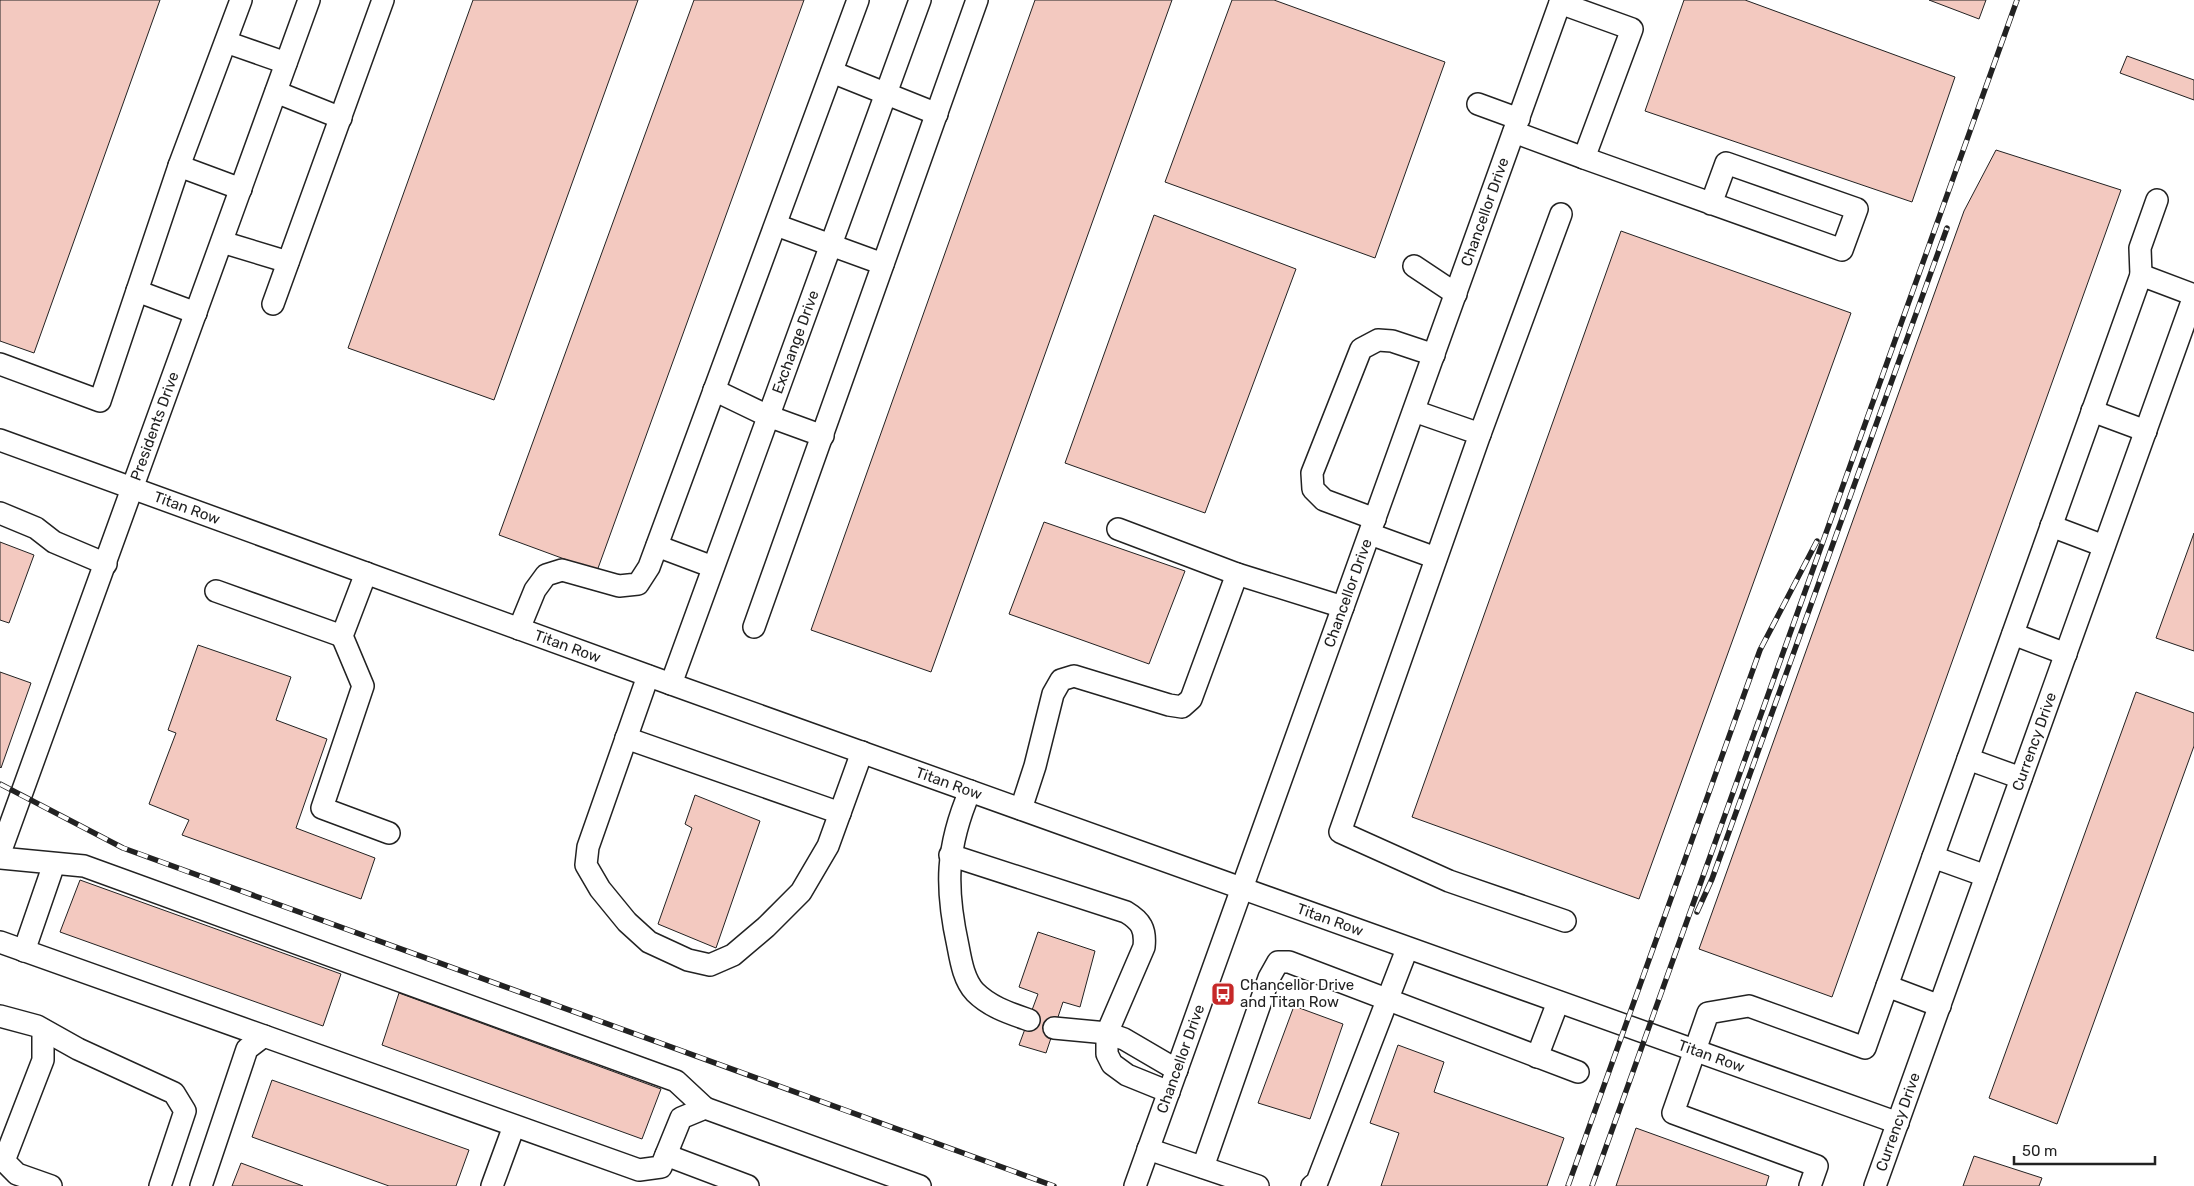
<svg xmlns="http://www.w3.org/2000/svg" width="2194" height="1186" font-family="Rubik,sans-serif">
<rect width="100%" height="100%" fill="#fff"/>
<path fill="#f3c9c0" stroke="#222" d="M0,0h160l-126,353 -34,-12z
M473,0h165l-144,400 -146,-52z
M694,0h110l-207,571 -98,-36z
M1035,0h137l-241,672 -120,-42z
M1232,0h42l171,62 -70,196 -210,-76z
M1684,0h61l210,77 -43,125 -267,-91z
M1929,0h57l-7,19z
M2127,56l67,24v20l-74,-27z
M1996,150l125,40 -289,807 -133,-48 265,-738z
M1154,215l142,54 -91,244 -140,-50z
M1621,231l230,82 -212,586 -227,-82z
M1044,522l141,49 -36,93 -140,-50z
M2194,533v118l-38,-13z
M0,542l34,13 -25,68 -9,-3z
M198,645l93,32 -15,43 51,19 -31,89 79,30 -14,41 -179,-64 7,-15 -40,-16 27,-71 -8,-3z
M0,672l31,11 -30,85 -1,-1z
M2136,692l58,21v33l-137,378 -68,-26z
M695,795l65,26 -44,127 -58,-24 34,-96 -7,-4z
M80,880l261,94 -18,52 -263,-94z
M1038,932l57,19 -15,56 -17,-5 -17,51 -27,-8 19,-51 -19,-7z
M399,993l262,96 -19,50 -260,-94z
M1294,1006l49,18 -33,95 -52,-16z
M1398,1045l46,17 -10,30 130,46 -17,48h-166l18,-53 -29,-10z
M272,1080l197,70 -13,36h-67l-137,-49z
M1636,1128l133,48 -3,10h-150z
M1974,1156l68,22 -3,8h-76z
M241,1163l62,23h-71z"/>
<g fill="none" stroke-linecap="round" stroke-linejoin="round">
<g stroke="#222" stroke-width="24">
<g id="minor">
<path d="M226,42l60,21"/>
<path d="M832,72l105,42"/>
<path d="M276,92l65,26"/>
<path d="M1478,104l41,15"/>
<path d="M1514,132l70,26 48,-129 -72,-26"/>
<path d="M1584,158l258,92 15,-41 -131,-46 -15,41"/>
<path d="M179,166l62,23"/>
<path d="M776,225l107,39"/>
<path d="M222,242l66,20"/>
<path d="M1414,266l42,28"/>
<path d="M2141,275l-1,-27 17,-48"/>
<path d="M137,291l59,22"/>
<path d="M273,304l110,-304"/>
<path d="M0,364l100,37 79,-235 62,-166"/>
<path d="M714,390l54,26 55,20"/>
<path d="M1414,411l66,23 -140,398 109,49 116,40"/>
<path d="M2092,411l54,20"/>
<path d="M1480,434l81,-220"/>
<path id="s1" d="M0,440l671,244 1227,439"/>
<path d="M0,513l36,15 18,14 52,22"/>
<path d="M1375,519l-51,-19 -11,-11 -1,-16 49,-124 17,-9 14,1 42,14"/>
<path d="M2051,526l53,20"/>
<path d="M1118,529l119,45 106,33"/>
<path d="M1370,534l66,24"/>
<path d="M657,546l56,21"/>
<path d="M366,573l-24,63 21,50 -41,122 67,25"/>
<path d="M216,591l126,45"/>
<path d="M754,627l223,-627"/>
<path d="M519,629l16,-39 11,-15 16,-5 57,16 19,-2 11,-17 209,-567"/>
<path d="M2013,634l53,20"/>
<path d="M648,676l-60,171 -2,18 14,24 27,33 22,20 39,18 22,5 23,-10 33,-28 35,-35 27,-46 34,-94"/>
<path id="s2" d="M671,684l249,-684"/>
<path d="M626,738l214,75"/>
<path d="M1968,759l53,19"/>
<path d="M970,791c-24,56 -25,96 -12,155 3,16 6,34 17,46 15,15 34,21 54,28"/>
<path d="M1021,809l14,-43 18,-72 8,-14 13,-4 95,29 13,2 9,-8 46,-125"/>
<path id="s3" d="M0,853l309,-853"/>
<path d="M950,855l176,57c15,9 20,17 18,35l-37,86v21l5,10 15,11 42,17"/>
<path d="M1933,857l208,-582 53,20"/>
<path d="M0,858l84,8 592,215 29,27"/>
<path d="M0,942l264,94"/>
<path d="M24,951l30,-87"/>
<path d="M1887,986l46,-129 53,19"/>
<path d="M0,1016l37,10 41,23 96,44 11,18 -25,75"/>
<path d="M1054,1028l53,5 17,6 53,31"/>
<path d="M43,1030v30l-39,101 13,13 34,12"/>
<path d="M1537,1057l21,-55"/>
<path d="M1148,1149l110,37"/>
<path d="M666,1155l82,31"/>
<path d="M1203,1167l66,-189 9,-16h11l289,110"/>
<path d="M201,1186l46,-137 17,-13 375,134 22,-3 20,-49 24,-10 215,78"/>
<path d="M492,1186l22,-60"/>
<path id="s4" d="M1135,1186l426,-1186"/>
<path d="M1312,1186l5,-4 90,-233"/>
<path d="M1810,1186l7,-20 -144,-53 35,-100 41,-7 116,42 22,-62 53,20"/>
<path id="s5" d="M1875,1186l319,-890"/>
</g>
</g>
<use href="#minor" stroke="#fff" stroke-width="21"/>
<g stroke="#222" stroke-width="5.5">
<path id="rail" d="M0,784l123,64 931,338
M1697,912l15,-33 235,-651
M1568,1186l192,-536 57,-109
M1592,1186l425,-1186"/>
</g>
<use href="#rail" stroke="#fff" stroke-width="4" stroke-dasharray="11" stroke-linecap="butt"/>
</g>
<defs>
<g id="bus-square" transform="scale(1.25)"><rect x="-9" y="-9" width="18" height="18" rx="4" fill="#c62828" stroke="#fff"/><path d="M-5-6H5V4H4V6H2V4H-2V6H-4V4H-5ZM-3.5-4V0h7V-4ZM-3.5 1.2v1.5H-2V1.2ZM2 1.2v1.5H3.5V1.2Z" fill="#fff"/></g>
</defs>
<g fill-rule="evenodd">
<use href="#bus-square" x="1223" y="994"/>
</g>
<g text-anchor="middle" stroke-width="4" stroke-linejoin="round" paint-order="stroke">
<g font-size="15" fill="#222" stroke="#fff">
<text dy="5" stroke="none"><textPath href="#s4" startOffset="1035">Chancellor Drive</textPath></text>
<text dy="5" stroke="none"><textPath href="#s2" startOffset="364">Exchange Drive</textPath></text>
<text dy="5" stroke="none"><textPath href="#s3" startOffset="454">Presidents Drive</textPath></text>
<text dy="5" stroke="none"><textPath href="#s1" startOffset="199">Titan Row</textPath></text>
<text dy="5" stroke="none"><textPath href="#s4" startOffset="630">Chancellor Drive</textPath></text>
<text dy="5" stroke="none"><textPath href="#s1" startOffset="604">Titan Row</textPath></text>
<text dy="5" stroke="none"><textPath href="#s5" startOffset="472">Currency Drive</textPath></text>
<text dy="5" stroke="none"><textPath href="#s1" startOffset="1009">Titan Row</textPath></text>
<text dy="5" stroke="none"><textPath href="#s1" startOffset="1414">Titan Row</textPath></text>
<text dy="5" stroke="none"><textPath href="#s1" startOffset="1819">Titan Row</textPath></text>
<text dy="5" stroke="none"><textPath href="#s4" startOffset="135">Chancellor Drive</textPath></text>
<text dy="5" stroke="none"><textPath href="#s5" startOffset="68">Currency Drive</textPath></text>
</g>
<g font-size="15" fill="#222" stroke="#fff" text-anchor="start">
<text x="1240" y="990">Chancellor Drive<tspan x="1240" dy="17">and Titan Row</tspan></text>
</g>
</g>
<path d="M2014 1156v8h141v-8" fill="none" stroke="#222222" stroke-width="2.5"/>
<text x="2022" y="1156" font-size="15" fill="#222222" stroke="#ffffff" stroke-width="4" paint-order="stroke">50 m</text>
</svg>
